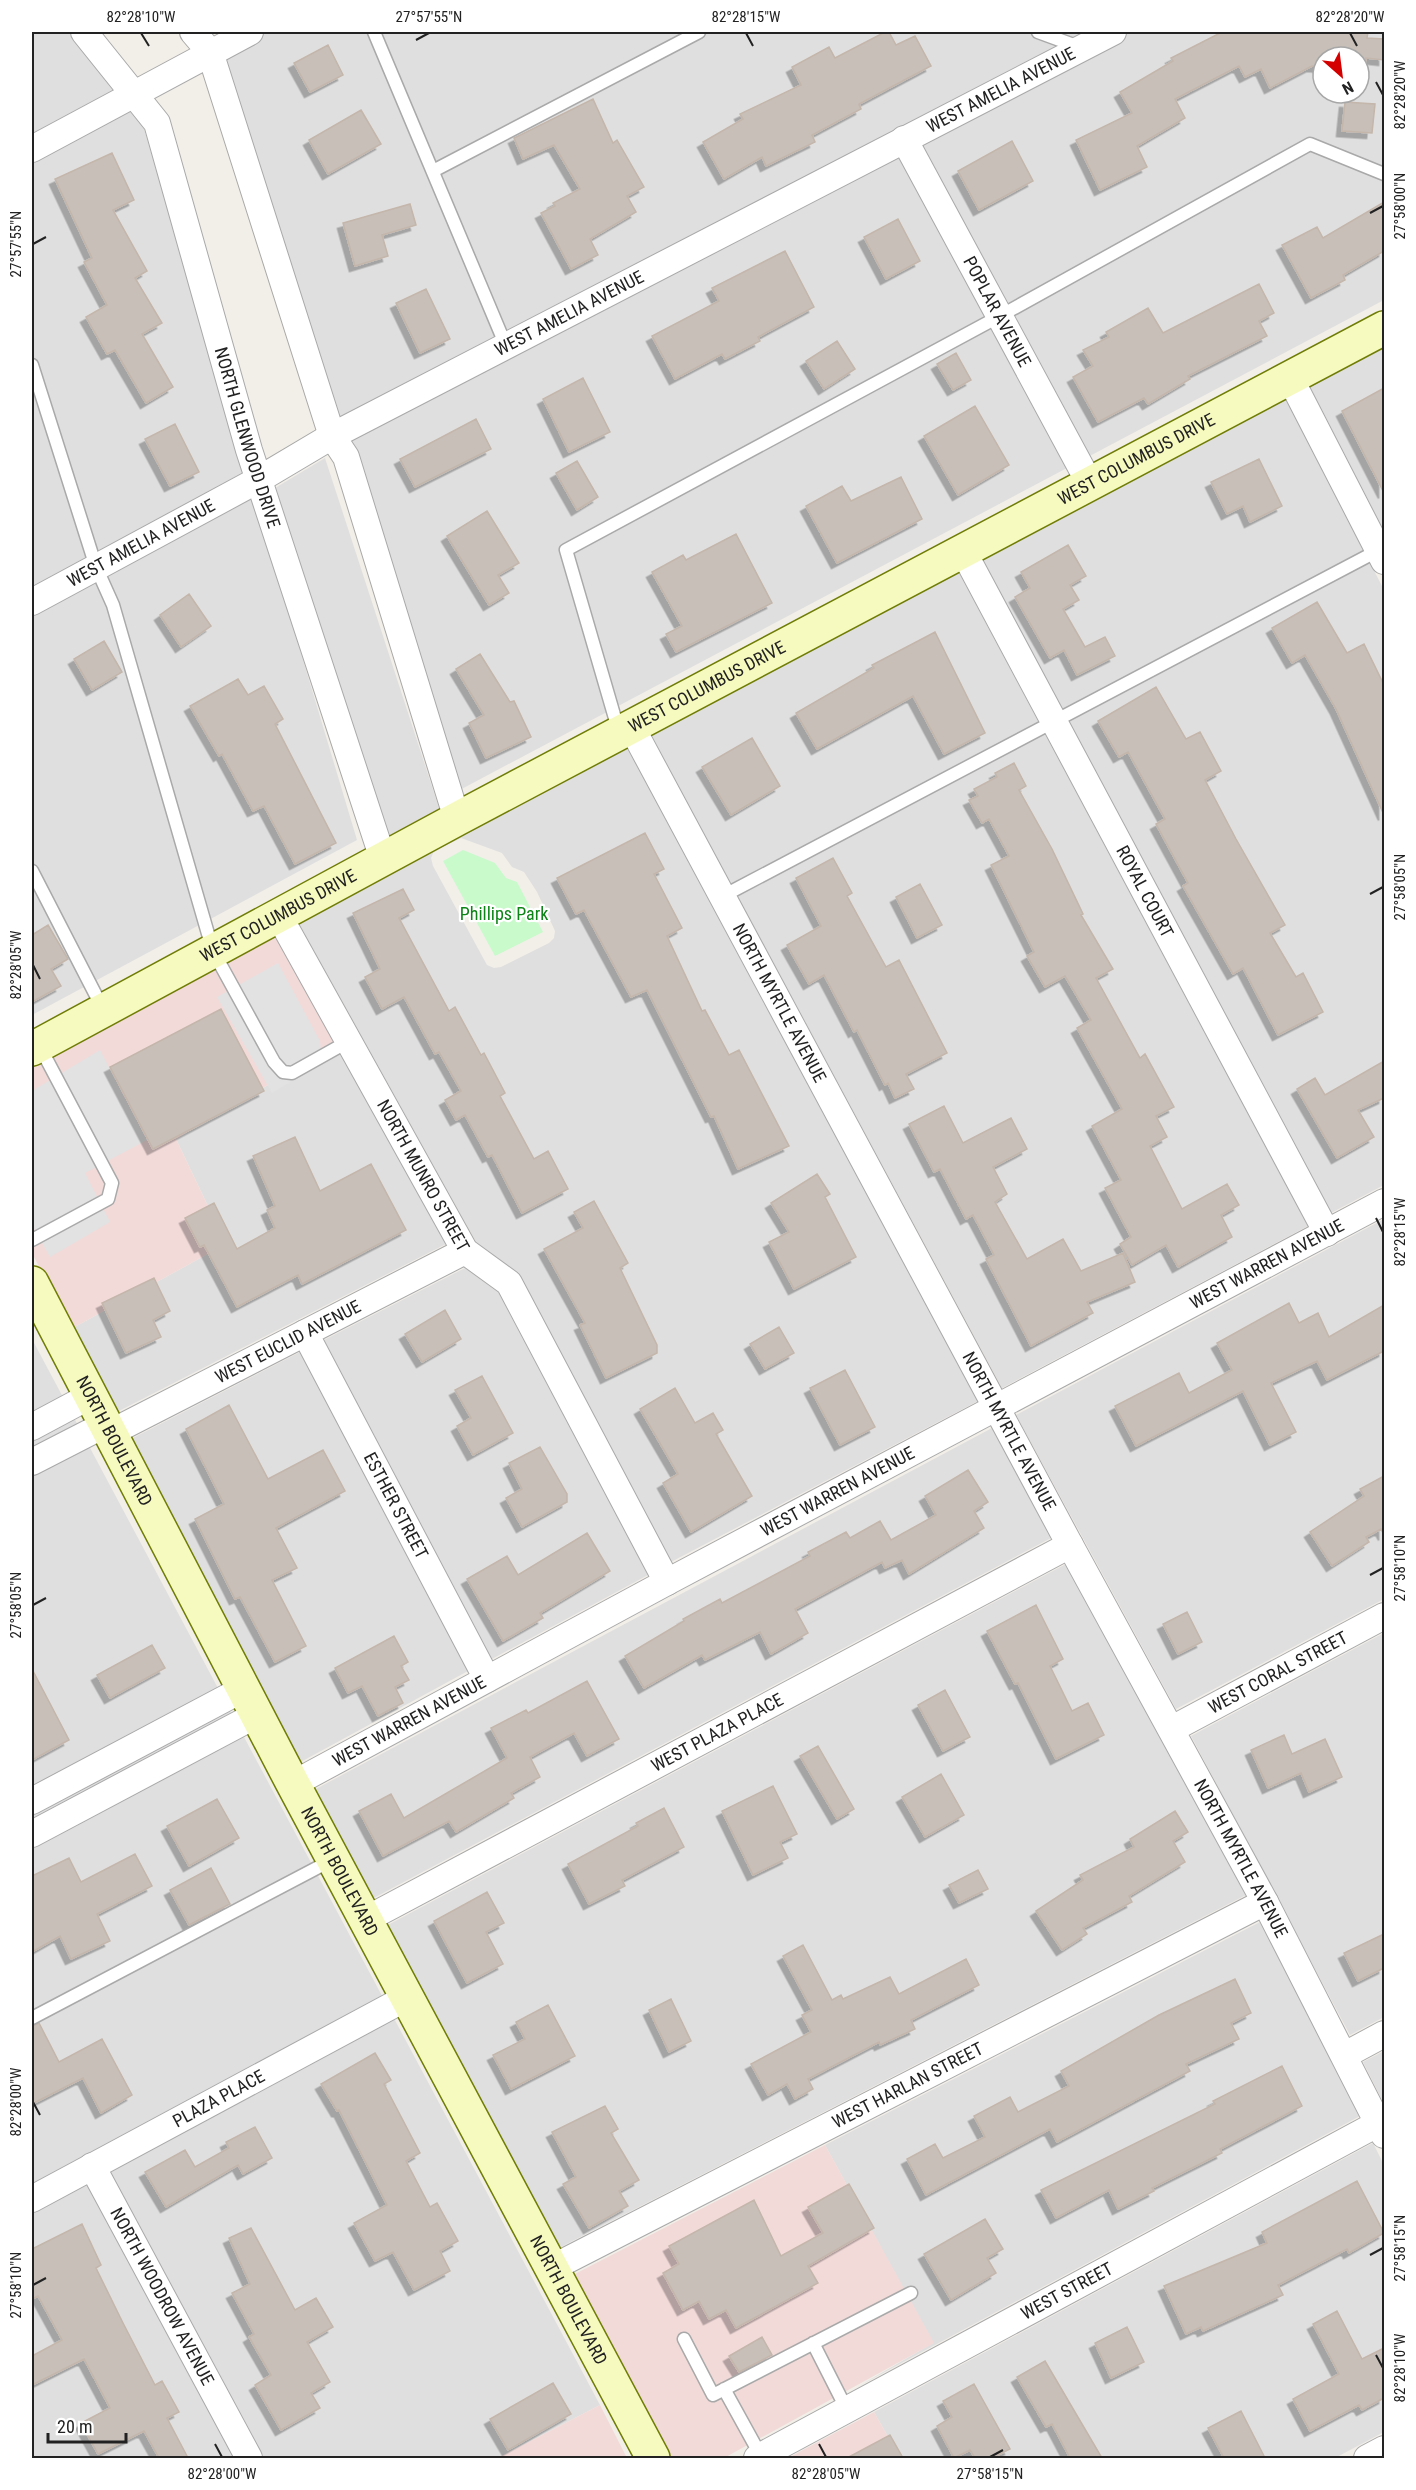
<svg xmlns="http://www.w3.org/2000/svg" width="1416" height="2490" font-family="'Roboto Condensed',sans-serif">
<defs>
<filter id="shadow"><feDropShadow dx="-5.5" dy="5.5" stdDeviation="0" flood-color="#0004"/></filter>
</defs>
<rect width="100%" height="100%" fill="#f2efe9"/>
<path fill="#e0dfdf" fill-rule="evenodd" d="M32,32h48l51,61 -99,54z
M258,32h1126v268l-928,492 -240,-739zM1323,57h36v36h-36z
M135,99l222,741 -325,175v-861z
M1384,345v186l-75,-146z
M1285,397l99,193v595l-53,28 -349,-655z
M325,458l115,353 -50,27 -115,-350z
M958,571l350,655 -306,162 -351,-653z
M628,747l350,654 -307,161 -150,-285 -45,-35 -178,-320zM461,838l41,15 10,14 12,5 13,20 18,39 -1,7 -5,5 -48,24 -7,1 -7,-3 -54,-99 -2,-8 3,-7z
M336,1045l110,199 -331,169 -44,-84 155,-85 -50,-105z
M1384,1219v380l-208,110 -160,-294z
M465,1268l34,25 149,282 -156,84 -168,-319z
M32,1339l568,1066 -102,53h-466z
M300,1352l168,319 -171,93 -168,-324z
M992,1428l59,110 -681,362 -58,-109z
M1066,1564l180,331 -691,355 -171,-323z
M1384,1633v384l-34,18 -159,-299z
M1260,1922l100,194 -501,270 74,-43 -108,-198z
M1384,2051v53l-21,-42z
M1373,2143l11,22v267l-49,26h-435l-26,-46z"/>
<path fill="#f2dad9" d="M275,935l61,110 -160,94 50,105 -155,85 -39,-76v-187z
M825,2145l109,198 -210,115h-56l-99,-181z
M600,2405l27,53h-129z
M874,2412l26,46h-112z"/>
<path fill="#c8facc" d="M463,850l32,13 11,15 11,4 26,50 -48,24 -52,-95z"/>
<path fill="#e2e2e2" d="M278,963l42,78 2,22 -50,30 -55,-96z
M100,1050l47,90 -62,33 25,49 -60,35 -18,-32v-134z"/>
<path fill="#c7bfb8" stroke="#c4b6ab" stroke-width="1.5" filter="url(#shadow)" d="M885,32h4l7,13 19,-9 16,30 -72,38 2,5 -49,26 3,7 -49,24 -4,-9 -38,22 -21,-37 40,-23 -3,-5 61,-29 -9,-18 37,-20 6,11z
M1222,32h146l-1,6 17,1v21l-18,-2 -1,13h-6v-14h-36v10l-11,-1 -42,22 -9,-19 -16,8 -6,-11 -64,33 10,19 -48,28 10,21 -47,23 -24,-50 56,-27 -12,-21 53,-31 -2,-3z
M328,45l15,30 -33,17 -16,-29z
M593,99l20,44 4,-3 27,47 -17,9 9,16 -46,27 8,16 -27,14 -30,-56 14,-7 -2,-3 27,-14 -26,-44 -31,14 -9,-21z
M1345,102l30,2 -3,29 -30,-2z
M361,110l20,34 -53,30 -19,-34z
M1012,141l21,40 -54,29 -21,-39z
M112,153l22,47 -21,10 34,61 -12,7 27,45 -20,11 31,53 -27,16 -31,-53 -8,4 -21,-37 21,-12 -23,-43 8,-4 -37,-79z
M1384,202v49l-41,24 2,5 -34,18 -29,-53 35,-18 6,11z
M410,204l6,21 -34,10 6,21 -33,10 -12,-43z
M898,219l22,42 -34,18 -22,-42z
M785,251l29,56 -56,30 2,4 -35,18 -3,-5 -47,25 -23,-43 67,-35 -7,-13z
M1259,284l15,29 -15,8 8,15 -79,40 2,3 -42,25 -4,-6 -46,24 -25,-45 20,-11 -10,-16 26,-13 -3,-5 42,-24 15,25z
M426,289l24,50 -30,14 -24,-50z
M837,341l18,28 -31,20 -18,-28z
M956,353l15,27 -18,10 -16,-26z
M583,378l27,54 -41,20 -26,-53z
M1384,388v105l-42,-82z
M975,406l34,59 -51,30 -34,-59z
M476,419l15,30 -76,38 -15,-28z
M175,424l24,48 -29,14 -25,-47z
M1259,459l23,47 -32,16 -7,-16 -16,8 -16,-32z
M577,461l21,36 -21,13 -21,-37z
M901,477l21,42 -85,44 -31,-57 36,-20 9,15z
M487,511l32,52 -21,12 11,18 -20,12 -42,-69z
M736,534l36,69 -96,49 -10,-18 16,-8 -30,-54 31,-17 3,5z
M1068,545l18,31 -16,9 9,15 -16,9 22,38 20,-10 10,19 -38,19 -13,-25 -14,8 -35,-61 15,-9 -9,-16z
M189,594l22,32 -30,21 -21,-32z
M1317,602l30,51 17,-9 20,41v130l-48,-106 -31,-54 -13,8 -20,-35z
M935,632l50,101 -41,21 -31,-58 -96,53 -21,-36 78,-45 -2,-3z
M104,641l18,31 -30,18 -18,-31z
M480,654l30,48 4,-1 17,36 -45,21 -17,-35 15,-8 -28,-46z
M238,679l10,16 16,-9 19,33 -8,5 61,119 -41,21 -31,-58 -11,5 -31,-57 -3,2 -29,-50z
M1156,687l30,52 14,-7 21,39 -16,9 31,59 49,86 -15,8 26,44 7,-4 20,39 -45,23 -35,-67 -10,6 -50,-88 5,-3 -32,-59 9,-5 -37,-67 -9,5 -21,-36z
M752,738l28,48 -49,29 -29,-48z
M1014,763l12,23 -7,4 33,59 31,65 -2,1 32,54 -17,9 44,80 5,-4 29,53 -18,9 11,21 -17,9 32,63 45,-25 12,21 -18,10 11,22 -54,30 -12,-22 -34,20 -12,-21 11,-7 -26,-49 16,-8 -29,-54 30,-17 -45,-81 14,-8 -26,-44 -20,11 -18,-31 7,-4 -43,-87 18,-9 -20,-37 -7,4 -13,-23 9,-4 -4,-7 23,-12 -2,-4z
M645,833l19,36 -10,5 28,54 -15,8 35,75 3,-1 24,45 10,-5 50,96 -51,23 -24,-53 -3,1 -64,-127 -16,7 -47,-87 -8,4 -19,-36z
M833,858l19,35 -5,3 39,71 13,-7 48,93 -41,21 8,15 -19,9 -7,-15 -3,2 -28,-55 -3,2 -30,-57 -15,9 -22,-39 34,-19 -25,-48z
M920,884l22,41 -25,13 -21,-41z
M403,889l11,21 -15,8 50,93 6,-4 26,48 3,-2 21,40 -5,3 34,63 14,-8 20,38 -46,24 -30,-58 -4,2 -23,-42 -9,5 -11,-20 16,-9 -22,-39 -4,2 -31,-57 -22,12 -17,-32 15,-8 -27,-56z
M48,925l20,34 -17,10 10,17 -29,16v-67z
M221,1009l43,82 -111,58 -43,-82z
M1384,1061v37l-26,12 16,27 -37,21 -40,-69 18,-11 10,17z
M944,1106l19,37 48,-25 16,31 -34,18 14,27 -12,8 32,57 36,-20 18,32 42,-18 12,29 -48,20 6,11 -62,33 -45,-87 8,-4 -21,-40 -7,4 -26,-50 -6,3 -25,-48z
M295,1137l25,54 51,-27 35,66 -104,54 -4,-9 -61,32 -33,-62 -4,2 -15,-29 29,-15 23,46 38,-21 -8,-18 8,-4 -22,-50z
M817,1174l13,20 -5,3 31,60 -62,32 -25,-47 20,-10 -18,-29z
M594,1201l34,62 -8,5 37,77v8l-51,25 -26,-53 5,-2 -41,-74 39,-21 -9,-16z
M154,1278l16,33 -17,9 8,17 -35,16 -24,-50z
M1289,1303l10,20 19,-10 11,24 55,-32v46l-57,29 -10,-19 -46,22 25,49 -26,13 -27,-54 -107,55 -21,-40 64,-33 10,20 43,-23 -15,-27z
M445,1310l16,29 -39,23 -17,-28z
M779,1327l15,26 -29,16 -15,-25z
M845,1370l30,57 -35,18 -30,-57z
M482,1376l31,57 -40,22 -16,-29 14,-8 -16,-28z
M675,1388l20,35 18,-10 10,17 -7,4 36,62 -61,36 -28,-49 15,-9 -38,-65z
M229,1405l39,74 55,-29 22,41 -69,37 21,40 -25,12 34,66 -31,16 -35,-65 -5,2 -40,-80 29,-15 -38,-75z
M540,1447l27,47v8l-45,25 -16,-29 16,-9 -13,-26z
M968,1470l20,32 -14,9 10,17 -75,46 -7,-14 -17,8 -3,-6 -87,47 13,24 -37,21 -11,-22 -55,28 -3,-5 -58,33 -19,-32 59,-35 -1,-2 37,-20 2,4 88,-47 -2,-4 38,-20 4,6 30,-17 11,19 45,-25 -11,-19z
M1384,1476v59l-3,-6 -15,8 3,5 -37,24 -22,-34 54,-36 -4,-7z
M587,1533l23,38 -70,42 3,5 -40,23 -36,-62 40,-23 11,19z
M1036,1605l27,54 -13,7 22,45 16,-8 16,32 -48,24 -38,-76 -3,1 -28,-53z
M1187,1612l15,30 -24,12 -15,-30z
M394,1636l14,26 -7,4 8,14 -14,7 8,16 -25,13 -16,-30 -14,7 -13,-25z
M152,1645l13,23 -55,30 -13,-23z
M32,1669l37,71 -37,20z
M587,1681l32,58 -32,17 -13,-23 -44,24 10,20 -29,16 3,5 -58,34 -7,-11 -66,35 -24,-45 32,-17 13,24 103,-60 -16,-30 35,-18 2,3z
M945,1690l25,47 -27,14 -25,-46z
M1284,1735l8,19 33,-15 17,38 -33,15 -8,-19 -33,15 -17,-38z
M818,1746l36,63 -17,10 -37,-63z
M941,1774l23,41 -39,22 -23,-40z
M773,1786l24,48 -17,8 8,16 -35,17 -31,-64z
M217,1799l22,39 -50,28 -22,-40z
M664,1808l20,39 -62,33 3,6 -36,18 -21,-40 70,-38 -2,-3z
M1175,1811l13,21 -15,9 12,21 -56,34 3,6 -49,26 4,6 -25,16 -26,-39 47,-31 -3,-5 54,-28 -4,-8z
M135,1854l17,32 -55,28 13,27 -39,18 -11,-23 -28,16v-76l37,-18 12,24z
M211,1868l19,36 -41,21 -19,-35z
M978,1870l10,19 -29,14 -10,-18z
M487,1892l17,31 -18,9 17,32 -36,19 -33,-62z
M1384,1934v34l-26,13 -14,-28z
M803,1945l29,55 9,-5 2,4 47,-22 9,17 67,-35 13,26 -68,35 4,9 -35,16 -1,-3 -71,37 5,10 -18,10 -8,-15 -19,11 -17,-31 60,-32 -9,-17 10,-5 -29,-54z
M1235,1979l16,34 -20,10 8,16 -53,25 4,7 -133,71 -7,-13 -124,66 -19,-36 28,-15 8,14 42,-21 -11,-21 36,-19 8,15 51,-26 -8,-15 98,-56z
M671,1999l20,42 -22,11 -20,-42z
M548,2005l27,51 -64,33 -18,-34 32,-16 -9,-17z
M39,2023l20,39 43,-23 30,56 -31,18 -18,-35 -51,26v-78z
M375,2053l16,27 -7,4 36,69 -14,8 24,46 7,-4 21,38 -18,10 10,20 -36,19 -21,-38 -18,9 -21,-38 33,-18 -48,-95 -2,1 -16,-27z
M1282,2066l20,40 -82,43 2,4 -70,35 2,3 -36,18 -9,-19 -53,28 -15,-28 174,-86 -2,-3z
M605,2106l13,23 -7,4 28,47 -20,11 9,15 -39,22 -26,-44 13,-7 -24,-45z
M255,2127l17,31 -29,16 -5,-9 -72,42 -21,-35 40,-22 10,17 34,-19 -3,-6z
M1357,2181l27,52 -35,20 -2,-4 -69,36 5,10 -80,36 -2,-4 -15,7 -22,-48 103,-43 -5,-11z
M849,2184l25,44 -66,38 10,17 -82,45 -10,-18 -17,9 -10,-18 -16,9 -20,-37 16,-9 -10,-18 85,-46 27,56 42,-23 -15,-26z
M985,2219l18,30 -16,9 9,15 -45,27 -27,-46z
M82,2224l19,41 -5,3 27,55 32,62 7,-4 17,31 -12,6 21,40h-29l-15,-27 -46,23 -17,-31 29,-15 -26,-49 -52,26v-29l30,-16 -24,-44 -6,3v-50z
M251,2228l44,82 21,-12 17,29 -26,15 23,40 -19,11 9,15 -39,22 -26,-45 16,-10 -22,-38 5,-3 -22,-41 18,-9 -21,-46z
M1337,2311l25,48 22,-11v50l-22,12 -3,-5 -49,26 -17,-32 46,-25 -26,-50z
M1127,2327l17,35 -33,16 -16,-35z
M762,2337l10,18 -33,17 -10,-16z
M1045,2361l57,97h-32l-18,-34 -6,3 -29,-50z
M553,2383l18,31 -63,36 -18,-31z
M974,2384l36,65 -18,9h-17l-5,-8 -16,8 -17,-32 15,-9 -9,-16z
M1241,2411l24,47h-41l-16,-30z
M890,2435l13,23h-56z"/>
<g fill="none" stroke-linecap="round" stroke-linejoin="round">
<g stroke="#a9a9a9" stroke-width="15">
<path id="lane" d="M374,32l132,314
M1038,32l41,15
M433,171l266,-139
M32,365l64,202 17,38 100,346 61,111 9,10 9,1 57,-32
M619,732l-53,-182 434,-234 310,-172 74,30
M32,871l71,138
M723,896l658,-347
M32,1240l76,-41 4,-16 -72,-136
M32,2018l300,-158
M684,2339l29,56 198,-102
M813,2343l34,67
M724,2389l37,67"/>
</g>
<g stroke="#a9a9a9" stroke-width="28">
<g id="street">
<path id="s1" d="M84,32l73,91 92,327 134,409"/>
<path d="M193,32l17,20 122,384 14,21 111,362"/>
<path id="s2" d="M904,139l186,345"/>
<path d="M32,149l218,-117"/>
<path d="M1290,378l94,183"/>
<path id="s3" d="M963,551l364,682"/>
<path id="s4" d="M32,602l226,-122 74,-44 781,-404"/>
<path id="s5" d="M632,728l438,817 195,357 119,233"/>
<path id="s6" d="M279,916l186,335 44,32 158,299"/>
<path id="s7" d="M305,1333l182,346"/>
<path d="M32,1427l58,-31"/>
<path id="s8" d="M110,1433l355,-182"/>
<path d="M32,1462l74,-38"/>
<path id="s9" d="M1172,1729l212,-113"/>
<path id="s10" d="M293,1784l374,-202 717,-380"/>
<path d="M32,1801l211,-112"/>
<path d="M32,1834l224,-119"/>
<path id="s11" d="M365,1920l705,-375"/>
<path d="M1345,2055l39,-21"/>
<path id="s12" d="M92,2166l157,292"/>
<path id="s13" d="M32,2199l374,-201"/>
<path id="s14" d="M550,2269l715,-367"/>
<path id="s15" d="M757,2458l622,-335"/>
<path d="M1367,2458l17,-9"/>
</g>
</g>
<g stroke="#707d05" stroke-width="36">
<g id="secondary">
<path id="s16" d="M32,1049l425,-230 927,-491"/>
<path id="s17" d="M32,1283l261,501 360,674"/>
</g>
</g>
<use href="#lane" stroke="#fff" stroke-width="12"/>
<use href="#street" stroke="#fff" stroke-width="26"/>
<use href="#secondary" stroke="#f7fabf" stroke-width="33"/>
</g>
<path fill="none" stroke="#222" stroke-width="2" d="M141,33l8,13M746,33l7,13M1350,33l7,13M416,40l13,-7M1376,82l7,13M1370,213l13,-7M33,244l13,-7M1370,894l13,-7M33,965l7,14M1376,1218l7,14M1370,1575l13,-7M33,1605l13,-7M33,2102l7,13M1370,2255l13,-7M33,2285l13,-7M1376,2355l7,13M215,2444l7,13M819,2444l7,13M990,2457l13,-7"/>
<g text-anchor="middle" stroke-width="4.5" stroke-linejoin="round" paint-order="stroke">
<g font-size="18" fill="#222" stroke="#fff">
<text dy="6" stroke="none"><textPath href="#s4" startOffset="1096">WEST AMELIA AVENUE</textPath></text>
<text dy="6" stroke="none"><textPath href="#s2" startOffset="196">POPLAR AVENUE</textPath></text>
<text dy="6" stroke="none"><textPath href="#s4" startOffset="610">WEST AMELIA AVENUE</textPath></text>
<text dy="6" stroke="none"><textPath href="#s1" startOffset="444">NORTH GLENWOOD DRIVE</textPath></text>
<text dy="6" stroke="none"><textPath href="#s16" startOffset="1252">WEST COLUMBUS DRIVE</textPath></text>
<text dy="6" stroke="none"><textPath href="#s4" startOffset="124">WEST AMELIA AVENUE</textPath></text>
<text dy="6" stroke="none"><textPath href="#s16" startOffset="766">WEST COLUMBUS DRIVE</textPath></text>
<text dy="6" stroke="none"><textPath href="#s3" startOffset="386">ROYAL COURT</textPath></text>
<text dy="6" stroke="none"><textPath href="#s16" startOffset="280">WEST COLUMBUS DRIVE</textPath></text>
<text dy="6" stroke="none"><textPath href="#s5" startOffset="312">NORTH MYRTLE AVENUE</textPath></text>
<text dy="6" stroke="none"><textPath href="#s6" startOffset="297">NORTH MUNRO STREET</textPath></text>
<text dy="6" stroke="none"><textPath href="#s10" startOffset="1104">WEST WARREN AVENUE</textPath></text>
<text dy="6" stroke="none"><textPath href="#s8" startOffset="200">WEST EUCLID AVENUE</textPath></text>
<text dy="6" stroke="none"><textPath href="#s5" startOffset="798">NORTH MYRTLE AVENUE</textPath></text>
<text dy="6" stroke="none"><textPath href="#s17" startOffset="178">NORTH BOULEVARD</textPath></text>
<text dy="6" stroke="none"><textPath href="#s10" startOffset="618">WEST WARREN AVENUE</textPath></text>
<text dy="6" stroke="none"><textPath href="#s7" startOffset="195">ESTHER STREET</textPath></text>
<text dy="6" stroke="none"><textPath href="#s9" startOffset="120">WEST CORAL STREET</textPath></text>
<text dy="6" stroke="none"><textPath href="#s10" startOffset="132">WEST WARREN AVENUE</textPath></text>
<text dy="6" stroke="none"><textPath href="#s11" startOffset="399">WEST PLAZA PLACE</textPath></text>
<text dy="6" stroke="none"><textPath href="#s5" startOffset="1284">NORTH MYRTLE AVENUE</textPath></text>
<text dy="6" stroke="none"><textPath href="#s17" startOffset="664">NORTH BOULEVARD</textPath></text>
<text dy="6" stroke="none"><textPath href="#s14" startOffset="402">WEST HARLAN STREET</textPath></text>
<text dy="6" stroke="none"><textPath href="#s13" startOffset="212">PLAZA PLACE</textPath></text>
<text dy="6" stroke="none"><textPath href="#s15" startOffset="352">WEST STREET</textPath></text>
<text dy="6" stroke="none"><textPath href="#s12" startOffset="148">NORTH WOODROW AVENUE</textPath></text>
<text dy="6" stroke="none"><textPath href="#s17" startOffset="1150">NORTH BOULEVARD</textPath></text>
</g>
<g font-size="18" fill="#0c8416" stroke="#fff">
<text x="504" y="920">Phillips Park</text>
</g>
</g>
<rect width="1416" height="2490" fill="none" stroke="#ffffff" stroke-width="66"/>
<g transform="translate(1341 75) rotate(152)"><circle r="28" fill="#ffffff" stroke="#a7a7a7" stroke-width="1.5"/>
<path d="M0-4.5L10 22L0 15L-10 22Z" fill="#d40000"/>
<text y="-9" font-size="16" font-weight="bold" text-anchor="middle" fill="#222222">N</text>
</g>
<path d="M48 2433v9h78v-9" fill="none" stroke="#222222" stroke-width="3"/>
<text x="57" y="2433" font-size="18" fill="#222222" stroke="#ffffff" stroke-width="4.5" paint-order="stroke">20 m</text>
<rect x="33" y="33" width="1350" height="2424" fill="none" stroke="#222" stroke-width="2"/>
<g font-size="15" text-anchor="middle" fill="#222">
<text x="141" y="22">82°28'10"W</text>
<text x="429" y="22">27°57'55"N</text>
<text x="746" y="22">82°28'15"W</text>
<text x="1350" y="22">82°28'20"W</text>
<text transform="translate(1400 95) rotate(-90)" y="5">82°28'20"W</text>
<text transform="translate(1400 206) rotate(-90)" y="5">27°58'00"N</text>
<text transform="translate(16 244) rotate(-90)" y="5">27°57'55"N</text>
<text transform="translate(1400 887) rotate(-90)" y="5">27°58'05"N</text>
<text transform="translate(16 965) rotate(-90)" y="5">82°28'05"W</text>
<text transform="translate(1400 1232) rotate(-90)" y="5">82°28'15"W</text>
<text transform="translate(1400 1568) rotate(-90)" y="5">27°58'10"N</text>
<text transform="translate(16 1605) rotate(-90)" y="5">27°58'05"N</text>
<text transform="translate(16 2102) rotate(-90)" y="5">82°28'00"W</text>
<text transform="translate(1400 2248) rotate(-90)" y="5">27°58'15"N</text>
<text transform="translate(16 2285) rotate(-90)" y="5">27°58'10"N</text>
<text transform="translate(1400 2368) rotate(-90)" y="5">82°28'10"W</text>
<text x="222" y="2479">82°28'00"W</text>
<text x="826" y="2479">82°28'05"W</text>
<text x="990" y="2479">27°58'15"N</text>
</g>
</svg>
